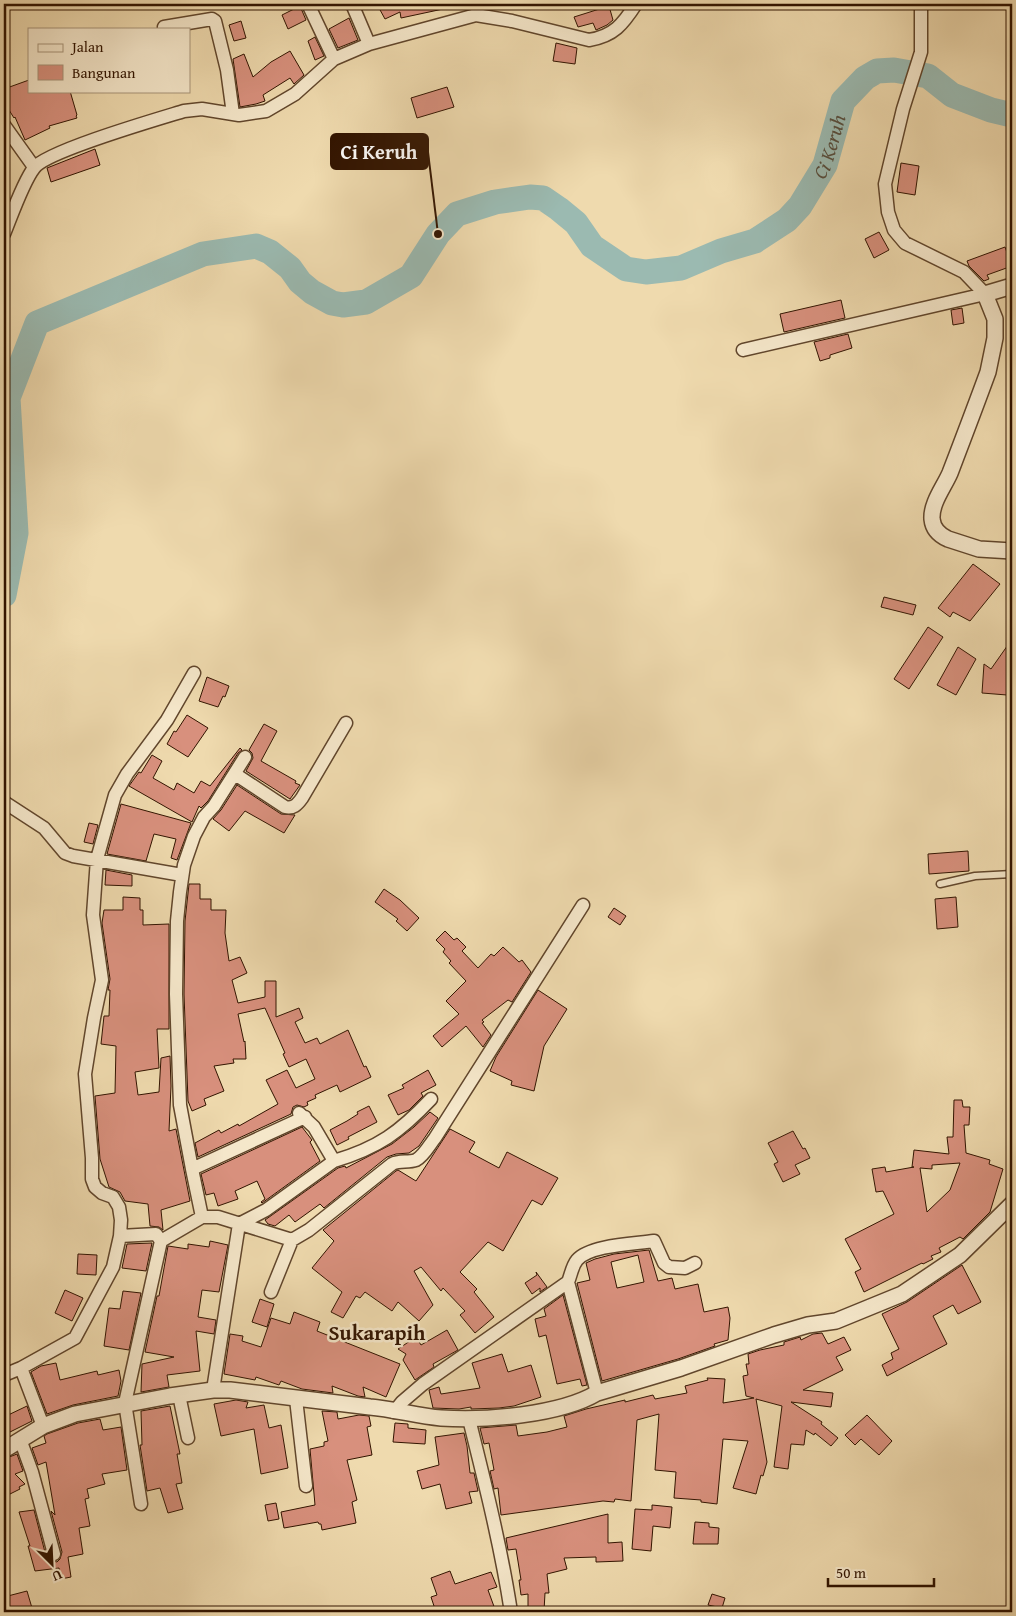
<svg xmlns="http://www.w3.org/2000/svg" width="1016" height="1616" font-family="'Gentium Book Plus',serif">
<rect width="100%" height="100%" fill="#efdaae"/>
<filter id="stains"><feTurbulence type="fractalNoise" baseFrequency=".004" numOctaves="4"/><feColorMatrix values="0 0 0 0 .2 0 0 0 0 .09 0 0 0 0 .02 0 0 0 .5 -.17"/></filter>
<radialGradient id="worn" r=".72"><stop offset=".6" stop-color="#630" stop-opacity="0"/><stop offset="1" stop-color="#630" stop-opacity=".3"/></radialGradient>
<g fill="none" stroke-linecap="round" stroke-linejoin="round">
<path stroke="#9bbab1" stroke-width="25" id="s1" d="M4,595l12,-62 -8,-135 29,-75 166,-69 53,-8 14,6 20,16 10,14 12,10 20,11 11,2 23,-3 45,-26 27,-42 19,-20 38,-12 35,-5 13,1 16,11 17,14 16,23 34,23 20,3 35,-4 40,-17 34,-10 32,-21 13,-14 25,-41 18,-64 22,-23 12,-7 17,-1 34,6 24,19 39,15 21,5"/>
</g>
<path fill="#d8907d" stroke="#321400" fill-rule="evenodd" d="M388,4h54l1,5 -42,9 -1,-6 -15,7 -6,-11z
M300,6l6,14 -18,9 -6,-14z
M609,6l4,14 -6,5 -11,5 -3,-7 -15,4 -4,-10z
M349,18l9,22 -20,8 -9,-19z
M241,21l5,17 -12,3 -5,-16z
M315,37l9,19 -9,4 -7,-19z
M556,43l21,5 -2,16 -22,-3z
M290,51l14,24 -10,9 -4,-6 -27,17 2,6 -9,3 -16,3 -7,-48 11,-5 9,23 18,-15z
M29,80v11h41l7,24 -1,1 1,2 -28,8 1,2 -25,12 -10,-23 -1,1 -10,-16v-13z
M447,87l7,20 -37,11 -6,-20z
M95,149l5,16 -49,17 -4,-14z
M901,163l18,3 -4,29 -18,-3z
M879,232l10,18 -15,8 -9,-19z
M1005,247l7,19 -25,9 2,4 -5,2 -15,-15 -2,-5z
M841,300l4,18 -61,14 -4,-18z
M962,308l2,15 -11,2 -2,-15z
M848,334l4,14 -22,7v3l-10,3 -6,-19z
M973,564l27,20 -30,37 -17,-9 -3,5 -12,-9z
M884,597l32,8 -3,10 -32,-8z
M928,627l15,10 -34,52 -15,-10z
M1010,642l-3,53 -25,-2 2,-29 7,5z
M958,647l18,12 -20,36 -19,-10z
M207,677l22,9 -4,11 -2,-1 -5,11 -19,-6z
M187,715l21,13 -20,29 -21,-13 7,-13 2,1z
M264,724l13,7 -16,30 35,20 -1,2 5,2 -10,14 -44,-28 7,-13 -1,-5 -3,-3z
M240,748l2,2 -4,3 -30,48 -7,7 -2,-2 -7,16 -63,-36 10,-14 2,1 11,-18 10,6 -9,17 21,12 3,-7 17,10 7,-12 9,5z
M237,785l44,29 14,1 -11,18 -39,-22 -16,20 -16,-12 8,-9z
M121,804l70,19 -14,37 -6,-2 5,-19 -22,-5 -8,27 -39,-7z
M89,823l9,2 -5,19 -9,-2z
M968,851l1,20 -40,3 -1,-20z
M106,870l26,5v11l-27,-1z
M189,884h11v15h11v11h15l-1,23 4,28 11,-4 7,16 -15,7 6,23 27,-6v-16h11v36l23,-9 4,10 -8,4 10,21 12,-5 3,6 28,-14 16,37 2,-1 5,11 -31,15 -3,-7 -22,10 1,3 -9,4 1,3 -4,2 -7,-2 -4,2 -2,7 -93,43 -3,-14 24,-13 2,3 17,-9 1,2 39,-22 -12,-24 21,-10 9,18 19,-9 -9,-20 -17,8 -6,-13 2,-1 -20,-45 -27,6 6,28 1,-1 1,18h-13l1,4 -20,3 10,25 -20,8 2,6 -14,6 -4,-10 -4,-107 1,-73z
M384,889l16,11 19,18 -12,13 -11,-10 2,-2 -23,-17z
M123,897l17,1v12h3v15l26,-1v105h-12l2,39 -24,4 3,23 21,-3 2,-34 9,-2 1,30 -2,45 7,-2 14,72 -29,9 2,20 -4,-3 -9,-1 -2,-22 -23,-3 -5,-9 -11,-5 -9,-28 -5,-63 20,-3 1,-47 -15,-2 3,-28h5l1,-26h-2l2,-11 -8,-56 2,-13h19z
M956,897l2,30 -21,2 -2,-30z
M614,908l12,8 -6,9 -12,-8z
M445,931l9,9 3,-2 9,9 -4,4 16,17 13,-14 3,2 9,-9 16,15 3,-2 9,12 -19,30 -4,-2 -26,20 2,2 -2,1 9,12 -8,12 -17,-21 -24,21 -9,-11 26,-22 -13,-13 20,-20 -17,-18 2,-2 -8,-9 2,-3 -9,-9z
M538,990l29,19 -23,37 -10,45 -23,-6 1,-4 -22,-10 6,-14z
M428,1070l8,15 -15,8 2,3 -14,14 -11,5 -10,-20 16,-7 -2,-3z
M954,1100h8l1,7h7l-1,18h-5l2,28 24,7 -1,4 14,5 -13,43 -27,27 -3,-2 -21,11 2,4 -10,4 2,3 -10,5 -1,-1 -58,29 -9,-20 6,-3 -16,-30 49,-25 -11,-23 -7,1 -4,-23 13,-2 1,5 28,-5h-2l2,-17 35,4 -2,-17h6zM960,1163l-10,27 -23,22 -7,-44 12,1v-4z
M369,1106l8,16 -29,15 1,2 -12,6 -7,-15 17,-9 11,-7 -1,-2z
M430,1112l8,6 -19,28 -10,7 -13,1 -9,3 -63,51 -4,-4 -25,18 -6,-7 -14,11 -7,-2 -3,-4 73,-52 7,-2 1,2 46,-24 22,-17z
M302,1127l10,13 -2,2 10,19 -58,42 -1,-1 4,-3 -8,-18 -22,10 3,8 -20,7 -4,-13 -8,2 -5,-21z
M450,1129l25,13 -6,10 30,16 8,-16 51,26 -16,27 -10,-5 -29,51 -15,-9 -28,30 17,17 -3,3 20,25 -19,16 -15,-18 5,-4 -22,-23 -2,3 -20,-24 -7,4 19,34 -14,16 -21,-19 -6,9 -27,-19 -5,6 -4,-2 -13,22 -12,-6 11,-20 -30,-24 22,-27 -11,-11 73,-59 2,-1 18,11z
M793,1131l10,18 2,-1 5,10 -15,7 5,9 -17,8 -9,-18 4,-2 -10,-19z
M210,1241l18,4 -9,47 -17,-2 -4,27 18,3 -2,14 -18,-3 4,40 -33,4 2,12 -28,5 1,-28 32,-7 -29,-5 12,-56h2l9,-50 20,3v-5l21,3z
M152,1243l-6,28 -24,-3 5,-24z
M649,1250l9,31 14,-3 3,11 23,-5 6,28 24,-5 2,11 -2,22 -14,4 1,2 -37,13 -76,22 -25,-98 13,-3 -4,-17 9,-4 19,-5zM638,1255l6,27 -27,6 -6,-26z
M78,1254l19,1 -1,20 -19,-1z
M962,1265l19,37 -23,12 -5,-9 -20,11 14,28 -60,32 -5,-11 11,-6 -2,-6 8,-4 -17,-35 25,-12z
M536,1272l11,15 -7,5v-4l-8,6 -7,-11 12,-8z
M65,1290l18,8 -11,23 -17,-8z
M123,1291l18,2 -12,57 -25,-4 5,-38 11,1z
M563,1295l24,90 -5,1 -2,-7 -23,5 -11,-49 -7,2 -4,-18 11,-3 -2,-7z
M260,1299l14,5 -7,23 -15,-5z
M294,1312l26,10 -3,9 83,33 -14,33 -23,-10 2,10 -7,-1 -26,-10 1,7 -31,-4 -21,-8 -2,4 -23,-8 -1,3 -31,-6 6,-40 13,2 -1,5 19,6 10,-29 19,6z
M447,1330l11,20 -25,14 1,3 -19,13 -12,-20 3,-6 -8,-5 18,-12 5,8z
M822,1333l6,11 16,-7 7,13 -15,7 7,13 -40,20 30,3 -2,14 -40,-5 31,20 -1,2 17,14 -7,8 -16,-13 -1,2 -8,-5 -2,15 -13,-1 -3,25 -14,-2 8,-61 -26,-7 11,63 -4,14 -2,-1 -5,19 -23,-6 15,-47 -25,-2 -6,65 -16,-2v-2l-27,-2 2,-26 -21,-2 4,-56 -22,6 -6,81 -16,-2 -1,3 -11,-1 -102,14 -3,-27 -4,1 -4,-18 4,-1 -5,-27 -5,1 -4,-16 36,-3 2,11 29,-4 20,-5 -3,-11 22,-7 39,-9v2l28,-7 2,4 32,-6 -2,-7 23,-6 -1,-2 18,1 -2,24 31,-5 -8,-2 -3,-20 5,-1 -2,-11h3l-1,-10 12,-4 24,-5v-3l16,-5 1,3 12,-6z
M502,1354l6,18 23,-7 10,32 -27,9 -15,2 -28,1v-2l-12,2 -26,-1 -4,-18 10,-3 2,7 39,-6 -8,-25z
M56,1363l4,17 37,-9 1,4 21,-5 2,11 -3,15 -45,9 -26,9 -16,-42 10,-6z
M236,1400l12,2 -2,6 18,-3 5,23 12,-3 7,43 -27,6 -7,-45 -33,7 -7,-32z
M27,1406l5,15 -28,14v-18z
M170,1406l10,48h-3l5,29 -6,1 7,25 -15,4 -8,-25 -13,3 -7,-46h2l-1,-34z
M322,1411l15,1 1,7 21,-4 10,1 2,10 -4,1 5,28 -25,5 10,40 -5,2 4,21 -34,7 -1,-6h-2l-1,-2 -34,6 -3,-16 34,-7 -5,-56 14,-3v-4l4,-1z
M867,1415l25,26 -13,14 -18,-16 -6,6 -10,-10z
M100,1419l3,11 18,-3 6,43 -25,4 3,10 -18,5 2,9 -4,1 5,27 -11,2 4,26 -15,3 3,20 -10,2 -2,-11 -24,3 -7,-25h2l-11,-34 15,-2 12,46 3,4 8,2 3,-3 2,-7 -11,-41 4,4 -9,-53 -8,3 -6,-17 14,-5 -2,-7 3,-2 31,-11z
M395,1423l13,1v4l18,2 -1,14 -32,-2z
M464,1433l3,13 3,27h4l4,18 -9,1 3,11 -26,6 -6,-25 -18,5 -5,-18 22,-6 -4,-28z
M17,1454l6,17 -8,3 10,10 -6,3 1,2 -16,8v-38z
M276,1503l3,16 -11,2 -3,-16z
M652,1505l20,2 -2,21 -17,-2 -2,25 -19,-2 3,-40 17,1z
M608,1514v29l14,-1 1,19 -27,1v-5l-32,1 3,11 -20,5 2,19h-4l-1,18 -16,-1v-16l-7,1 -2,-15h2l-5,-31 -8,1 -2,-12z
M695,1522l14,1v4l10,1 -1,16h-25z
M450,1571l5,13 36,-12 6,15 -9,3 8,22h-60l-5,-15 6,-2 -6,-17z
M27,1591l5,17 -10,4h-18v-15z
M712,1594l13,4 -3,10 -14,-3z"/>
<g fill="none" stroke-linecap="round" stroke-linejoin="round">
<g stroke="#61462c" stroke-width="9">
<path id="service" d="M940,884l35,-8 37,-2"/>
</g>
<g stroke="#61462c" stroke-width="15">
<path id="minor" d="M308,4l26,55
M352,4l17,40
M164,27l48,-8 3,2 12,49 6,44
M4,125l30,42
M4,234c7,-17 19,-52 30,-66 13,-17 124,-49 150,-57l18,-2 37,6 27,-4 29,-17 39,-35 35,-15 107,-29 36,6 77,19c25,-4 34,-16 47,-36
M743,350l242,-56 -21,-22 -59,-29 -11,-13 -6,-18 -3,-28 18,-75 18,-57v-48
M235,774l50,33c8,2 12,-2 17,-9l44,-75
M4,802l40,26 21,25 8,3 109,19
M334,1161c44,-13 66,-29 97,-62
M192,1169l-12,-64 -4,-111 1,-73 3,-29 4,-27 10,-29 10,-19 10,-11 31,-49
M202,1217l-10,-48 113,-52
M120,1236l1,-16 -2,-13 -6,-10 -11,-4 -7,-6 -3,-8v-21l-7,-84 9,-56 8,-38 -9,-65 4,-56 18,-64 12,-21 40,-54 27,-47
M568,1282l29,111
M271,1292l21,-52 17,-10 83,-66c8,-4 16,-1 24,-4 8,-4 14,-16 19,-22l148,-233
M4,1375l17,-7
M213,1390l26,-166 27,-14 68,-49 -20,-34 -15,-14
M179,1395l9,43
M296,1399l10,87
M394,1412l8,-10 21,-18 145,-102c3,-7 4,-16 9,-22 13,-15 57,-16 77,-19l10,22 5,4 16,1 10,-5
M469,1419c16,64 32,128 42,193
M43,1426l-22,-58 54,-30 38,-71 7,-31 36,-2 5,7
M20,1439l12,33 22,82
M141,1504l-16,-101 36,-162 41,-24h16l74,23"/>
</g>
<g stroke="#61462c" stroke-width="18">
<path id="tertiary" d="M1012,286l-27,8 10,25v19l-7,34c-12,33 -25,67 -38,101 -6,14 -19,30 -18,46 1,10 7,16 16,20l31,10 33,2
M4,1450l39,-24 32,-12 95,-18 43,-6h17c46,6 93,11 140,17 24,2 47,9 71,11 44,3 119,-3 156,-25l84,-25 93,-33 34,-10 28,-4 66,-27 58,-39 52,-51"/>
</g>
<use href="#service" stroke="#f5e7ca" stroke-width="6"/>
<use href="#minor" stroke="#f5e7ca" stroke-width="12"/>
<use href="#tertiary" stroke="#f5e7ca" stroke-width="15"/>
</g>
<g text-anchor="middle" stroke-width="5" stroke-linejoin="round" paint-order="stroke">
<g font-size="20" font-style="italic" fill="#574e3e" stroke="#f5e7ca">
<text dy="7" stroke="none"><textPath href="#s1" startOffset="1230">Ci Keruh</textPath></text>
</g>
<g font-size="21" font-weight="bold" fill="#321400" stroke="#f5e7ca">
<text x="377" y="1340">Sukarapih</text>
</g>
</g>
<path fill="none" stroke="#321400" stroke-width="2" d="M438 234L428 152"/>
<circle fill="#321400" stroke="#f5e7ca" stroke-width="2" cx="438" cy="234" r="5"/>
<rect fill="#321400" stroke="#321400" stroke-width="2" x="331" y="134" width="97" height="35" rx="5"/>
<g font-size="20" text-anchor="middle" font-weight="bold" fill="#fff">
<text x="379" y="159">Ci Keruh</text>
</g>
<rect width="1016" height="1616" fill="none" stroke="#efdaae" stroke-width="20"/>
<rect x="5" y="5" width="1006" height="1606" fill="none" stroke="#321400" stroke-width="2.5"/>
<rect x="10" y="10" width="996" height="1596" fill="none" stroke="#321400"/>
<rect x="28" y="28" width="162" height="65" fill="#f5e7ca" stroke="#a79379"/>
<rect x="38" y="44" width="25" height="8" fill="#f5e7ca" stroke="#a79379"/>
<text x="72" y="52" font-size="15" fill="#321400">Jalan</text>
<rect x="38" y="65" width="25" height="15" fill="#d8907d" stroke="#a79379"/>
<text x="72" y="78" font-size="15" fill="#321400">Bangunan</text>
<g transform="translate(52 1564) rotate(156)" stroke="#f5e7ca" stroke-width="4" paint-order="stroke">
<path d="M0-4L9 19L0 12L-9 19Z" fill="#321400"/>
<text y="-8" font-size="14" font-weight="bold" text-anchor="middle" fill="#321400">U</text>
</g>
<path d="M828 1578v8h106v-8" fill="none" stroke="#321400" stroke-width="2.5"/>
<text x="836" y="1578" font-size="15" fill="#321400" stroke="#f5e7ca" stroke-width="4" paint-order="stroke">50 m</text>
<rect width="100%" height="100%" filter="url(#stains)"/>
<rect width="100%" height="100%" fill="url(#worn)"/>
</svg>
